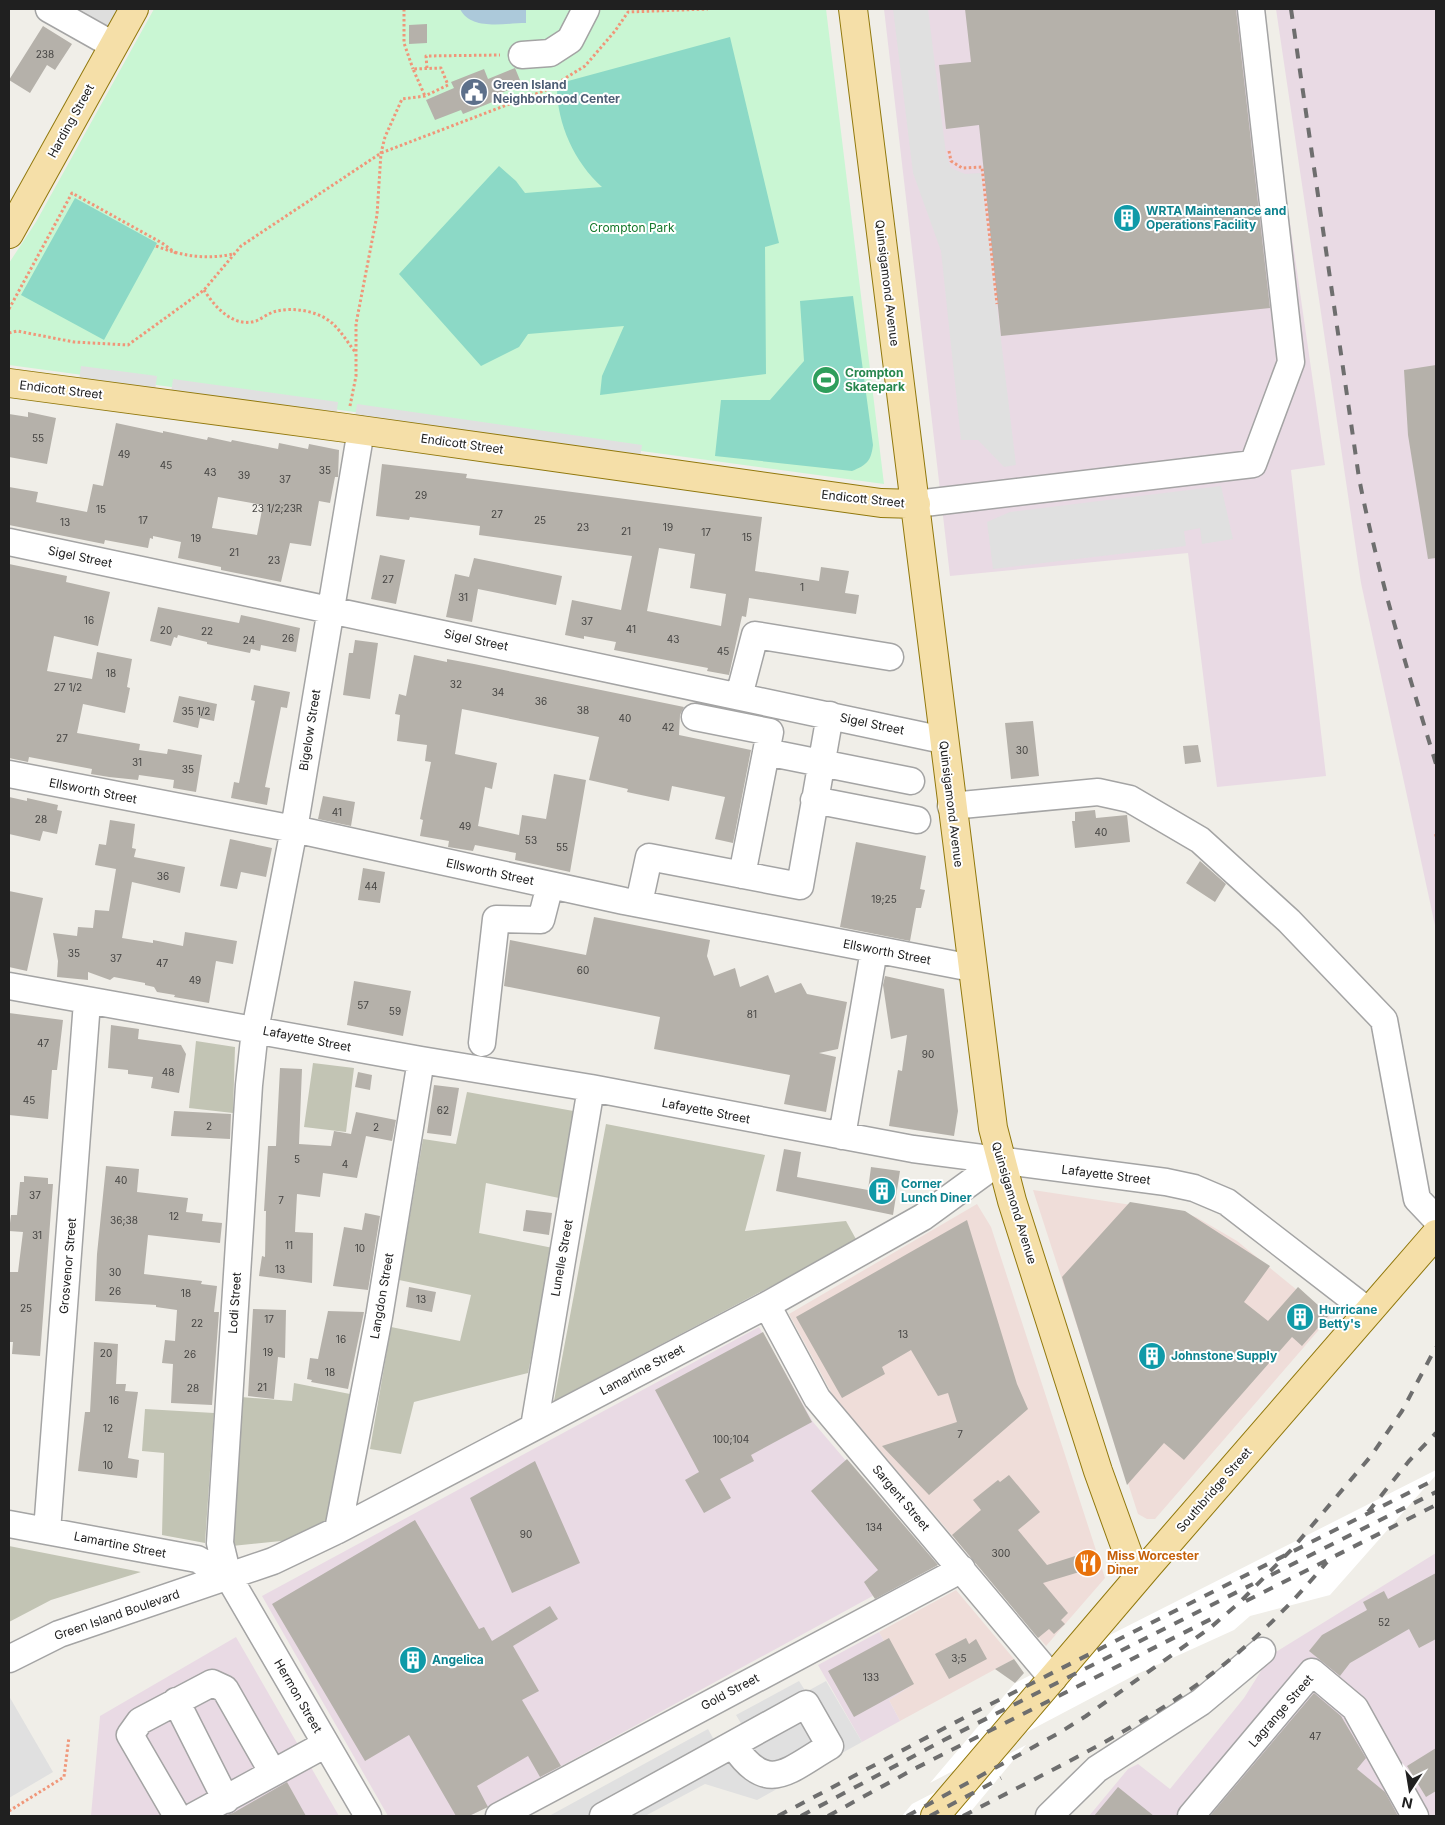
<svg xmlns="http://www.w3.org/2000/svg" width="1445" height="1825" font-family="Inter,sans-serif">
<rect width="100%" height="100%" fill="#f0eee8"/>
<path fill="#dededd" d="M66,9h59l-14,25z"/>
<path fill="#efddd9" d="M1033,1190l151,23 12,4 41,24 93,76 -175,202h-8l-9,-5z
M977,1204l14,23 114,351 -59,68 -214,-252 -43,-80z
M956,1590l58,69 -114,62 -11,-21 20,-13 -30,-55z"/>
<path fill="#e9dae4" d="M884,9h375l66,456 -34,5 35,306 -109,11 -29,-234 -238,23z
M1276,9h160v921l-75,-347z
M759,1327l54,95 120,141 -463,253h-82l-126,-220z
M1436,1553v263h-347l39,-47 10,-5 32,25 74,-91 27,-43z
M879,1632l30,55 -20,13 11,21 -38,21 -44,-77z
M236,1637l103,179h-248l9,-100z"/>
<path fill="#c2c4b4" d="M196,1041l39,6 -2,66 -44,-5z
M313,1063l41,5 -8,64 -42,-5z
M467,1092l112,20 -15,87 -78,-16 -7,50 74,15 -25,125 -114,29 -13,52 -31,-5 21,-122 69,14 11,-46 -72,-15 24,-141 33,5z
M606,1124l159,31 -20,76 101,-10 11,20 -303,160z
M294,1383l56,11 -23,127 -36,19 -59,6 9,-149 51,4z
M145,1409l69,4 -9,130 -43,-8 2,-82 -22,-2z
M9,1546l132,26 -90,28 -42,22z"/>
<path fill="#c9f6d3" d="M154,9h672l58,475 -875,-119v-102l27,-41z"/>
<path fill="#8cd9c6" d="M730,37l49,206 -14,4 1,127 -166,21 2,-19 22,-50 -96,8 -9,13 -38,19 -82,-92 100,-108 17,15 9,12 77,-6c-28,-25 -46,-65 -45,-103z
M75,198l82,45 -53,97 -83,-45z
M853,296l20,149c-2,16 -6,20 -21,26l-137,-15 6,-56h49l34,-39 -4,-60z"/>
<path fill="#e0e0e0" d="M893,9h35l18,145 5,14 14,6 16,-1 35,292 -12,2 -26,-27h-17l-20,-189 -28,-78z
M81,366l76,10 -2,15 -76,-10z
M173,379l165,23 -2,15 -165,-24z
M357,404l285,41 -2,13 -285,-40z
M1221,486l12,53 -31,5 -2,-16 -16,3 2,15 -193,23 -6,-47 23,-10z
M799,1681l7,11 20,-11 36,61 -105,58 -52,-16 -60,32h-96l159,-87 6,11 28,-15 -6,-10z
M9,1696l44,76 -44,26z"/>
<path fill="#acc9da" d="M460,9h66v14c-22,0 -55,8 -66,-14z"/>
<path fill="#fff" d="M1436,1470v5l-106,120 -80,21 -16,14 -99,45 -205,108 85,-100z
M1026,1745l-59,71h-65l10,-12z"/>
<path fill="#b5b1aa" fill-rule="evenodd" d="M965,9h271l34,299 -269,28 -22,-211 -33,4 -7,-64 32,-3z
M427,24v19l-18,1v-19z
M43,26l29,18 -17,26 -8,-5 -17,28 -21,-13z
M515,68l7,17 -29,11 2,5 -32,13 -2,-4 -26,10 -9,-20 28,-12 -3,-6 33,-13 4,10z
M1436,365v193l-8,1 -20,-124 -4,-65z
M28,412l28,6 -9,46 -38,-7v-43l19,3z
M116,423l47,10v-2l44,9 1,-3 23,5 1,-2 46,9 1,-6 29,6 1,-5 30,6 -1,27h-3l-5,26 -11,-2 -8,45 -21,-3 -9,39 -60,-12v-3l-43,-9 3,-16 -28,-6v3l-3,-1 -2,10 -43,-8 -1,4 -95,-19v-38l29,5 -2,10 51,10 6,-28 10,2zM218,497l45,8 -6,30 -45,-7z
M382,464l85,10 -1,4 296,39 -7,54 64,10 2,-14 28,4 -4,22 14,2 -3,19 -107,-16 -3,19 -4,-1 -13,59 -22,-4 1,-3 -94,-18 2,-8 -32,-6v3l-19,-4 7,-35 49,10 11,-54 -153,-21 1,-9 -70,-9 -1,3 -33,-4zM659,548l36,6 -5,34 36,6 -5,32 -74,-15z
M380,555l25,5 -9,44 -25,-5z
M474,558l88,18 -6,29 -78,-16 -6,33 -26,-5 9,-43 14,3z
M9,564l58,12 -1,6 44,10 -12,54 -44,-10 -7,35 45,8 5,-27 35,7 -5,28 3,1 -5,25 -42,-9 -6,29 63,11 -1,6 28,4 1,-5 34,6 -6,37 -23,-4 1,-8 -35,-5 -1,5 -29,-3 -18,-3 1,-5 -63,-12 -1,5 -19,-4z
M158,607l81,16 2,-8 59,13 -4,24 -35,-7 -1,6 -9,-2 -1,4 -43,-9v-2l-29,-7 -1,3 -3,-1 -3,9 -21,-5z
M355,640l23,3 -8,56 -27,-4 6,-42h4z
M414,655l33,7v-3l27,5 210,43 -4,8 -1,20 72,15 -18,93 -18,-4 10,-42 -53,-11 -3,15 -42,-9 1,-3 -39,-9 10,-43 -137,-28 -7,45 42,9 -5,26 -7,-2 -7,39 41,9 3,-20 24,4 8,-45 32,6 -16,92 -55,-12 1,-7 -41,-8 -2,6 -25,-4 1,-6 -29,-5 3,-16 -3,-1 11,-57 -6,-1 2,-16 -30,-4 3,-26 -5,-1 4,-20 7,2z
M254,685l36,7 -3,16 -6,-1 -16,80 5,1 -3,17 -36,-7 3,-16 5,1 16,-82 -4,-1z
M179,696l38,8 -3,17 -14,-3 -2,10 -25,-6z
M1033,721l6,55 -28,3 -6,-56z
M1198,745l3,17 -16,2 -2,-18z
M323,796l32,6 -4,24 -33,-7z
M9,797l18,4v-3l31,7 -1,5 5,1 -5,23 -14,-3 -3,10 -31,-7z
M1095,810l1,8 31,-3 3,27 -55,6 -3,-27h3v-9z
M110,820l25,4 -3,24 4,1 -2,8 51,10 -5,26 -48,-11 -10,56 31,5v-3l30,6 2,-14 52,9 -4,23 -17,-3 -7,42 -35,-6 1,-2 -18,-3 -3,-5 -9,-2v-2l-31,-6 -4,3 -22,-8v8l-31,-3 1,-16 -5,-28 24,3 1,-9 15,1 2,-18 14,1 7,-42 -21,-4 4,-21 7,1z
M230,839l42,9 -6,29 -25,-5 -4,17 -17,-3z
M856,842l70,14 -6,33 5,1 -4,18h-5l-6,33 -70,-14z
M1200,861l26,23 -11,18 -29,-19z
M363,868l22,4 -5,31 -22,-3z
M9,891l34,7 -16,73 -18,-4z
M594,917l116,23 -3,16 7,20 21,-8 5,19 28,-12 7,18 26,-10 6,11 40,8 -9,47 -19,4 17,4 -10,55 -42,-8 6,-29 -136,-26 6,-32 -156,-31 6,-46 76,15z
M885,976l59,13 14,122 -4,25 -65,-10 9,-56 4,1 5,-36 -16,4 -8,-54z
M354,981l57,10 -8,45 -56,-11z
M9,1013l54,7 -6,50h-5l-4,49 -39,-4z
M111,1025l28,4 -1,10 43,6 5,9 -7,39 -28,-5 2,-11 -25,-3v-4l-20,-2z
M280,1068l22,1 -3,75 32,2 3,-15 17,3 5,-22 40,8 -4,21 -26,-5 -9,42 -34,-5 -3,24 -23,-3 -2,38 18,1 -1,50 -53,-7 3,-20 3,1 1,-46h-2l4,-65h8z
M358,1072l14,3 -2,15 -15,-3z
M434,1085l25,3 -8,48 -24,-3z
M174,1111l57,3 -1,25 -59,-3z
M784,1149l17,3 -4,25 71,13 3,-23 29,4 -7,44 -117,-24z
M106,1166l33,3 -2,23 51,6 -2,14 17,2 -1,7 20,2 -2,20 -72,-8 -4,39 58,7 -1,3 16,2 -3,26h5l-7,93 -41,-2 2,-39 -11,-1 3,-23 10,1 2,-31 -21,-3v-2l-61,-4 2,-47z
M24,1176l24,2v6h5l-13,172 -28,-2 1,-12h-4v-70h9l5,-40 -14,-1 2,-16h6l3,-33h4z
M1130,1202l55,9 85,55 -26,36 24,19 30,-34 31,28 -27,31 -10,-9 -108,123 -20,-17 -37,42 -65,-208z
M526,1210l26,3 -3,22 -26,-4z
M365,1213l15,3 -12,74 -35,-4 11,-59 18,3z
M967,1220l50,164 11,25 -99,86 -47,-49 75,-24 -9,-29 -10,3 -27,-46 -29,17 3,7 -43,24 -46,-81z
M409,1287l27,5 -4,20 -26,-5z
M253,1309l33,1 -1,48 -7,-1 -4,42 -26,-3z
M328,1311l36,1 -16,77 -37,-7 1,-2 -5,-1 3,-21 8,1z
M763,1332l49,90 -61,33 3,6 -34,18 11,19 -27,15 -19,-33 14,-8 -44,-82z
M94,1342l24,2 -2,40h10l-1,7 13,1 -10,66 11,2 -2,18 -59,-7 7,-59h5z
M847,1459l91,106 -63,34 -11,-17 14,-12 -67,-79z
M535,1461l45,102 -68,30 -42,-95z
M1009,1475l31,37 -22,18 29,35 44,-14 5,16 -53,16 25,30 -7,7 4,4 -11,10 -5,-5 -11,9 -86,-103 29,-25 -8,-10 25,-20 2,2z
M415,1520l64,109 5,-2 8,14 58,-35 8,13 -45,27 26,45 -17,9 39,66 -21,11 -12,-21 -51,30 11,21 -19,9h-13l-47,-81 -44,26 -93,-157z
M1436,1573v66l-17,9 -10,-19 -59,34 -10,13 -31,-25 13,-16 45,-25 -4,-8 21,-11 4,8z
M889,1638l25,46 -60,33 -26,-46z
M966,1638l3,6 7,-5 11,20 -38,20 -14,-25z
M1014,1659l10,14 -9,10 -20,-14z
M1314,1693l27,23 25,42 -9,11 28,23 13,24h-188z
M1436,1748v43l-10,6 -19,-31z
M287,1782l19,34h-81l8,-3z
M1118,1787l36,29h-60z"/>
<g fill="none" stroke-linecap="round" stroke-linejoin="round">
<g stroke="#a4a4a4" stroke-width="29">
<path id="minor" d="M49,9l64,36
M522,55l28,-2 20,-13 16,-31
M361,430l-67,399 -39,201 -6,55 -29,458 8,33 140,240
M916,504l337,-40 38,-102 -40,-353
M9,542l934,198
M739,696l16,-61 135,22
M695,717l75,15 -28,143
M766,752l145,29
M9,774l285,55 330,72 348,67
M814,800l103,20
M951,806l147,-14 32,7 70,41 89,81 95,99 33,179 19,20
M639,903l10,-46 151,29 30,-171
M9,986l412,74 170,28 322,61 253,33 28,6 33,14 141,109
M482,1043l14,-124 45,1 9,-35
M842,1136l32,-186
M767,1305l50,93 236,281
M534,1427l57,-339
M9,1524l188,35 31,17
M338,1530l41,-213 42,-257
M47,1531l40,-529
M9,1659l50,-25 214,-73 65,-31 429,-225 156,-88 77,-56
M176,1701l50,99
M177,1816l-47,-81 10,-14 72,-38 13,6 48,84
M194,1816l132,-72
M499,1816l463,-247
M603,1816l203,-112 24,42c-43,25 -62,50 -97,-1
M1049,1816l48,-47 104,-67 61,-51
M1191,1816l121,-144 43,36 60,108"/>
</g>
<g stroke="#91780c" stroke-width="30">
<path id="major" d="M853,9l140,1119 19,73 86,270 39,108
M9,234l125,-225
M9,383l337,45 535,75 35,1
M935,1816l213,-250 288,-332"/>
</g>
<path stroke="#f09679" stroke-width="3" stroke-dasharray="2.5 2.5" stroke-linecap="butt" d="M404,9v34l9,26
M427,68l-1,-12 74,-1
M949,151l2,10 11,7 20,-1 15,137
M156,246c26,10 49,14 77,8
M204,290c11,17 29,38 52,31 7,-3 14,-9 21,-10 17,-4 41,0 55,12 9,8 16,20 24,30
M9,309l63,-116 90,50 15,11
M9,333l8,-2 57,11 54,3 76,-55 37,-44 140,-93 165,-63 39,-24 30,-35 13,-19 80,-3
M350,406l6,-30v-52l21,-109 4,-62 4,-16 17,-38 23,-3 23,-11 -7,-17 -28,1 12,27
M1436,834v5
M9,1811l55,-34 5,-40"/>
<use href="#minor" stroke="#fff" stroke-width="26"/>
<use href="#major" stroke="#f5dfa8" stroke-width="28"/>
<path stroke="#6e6e6e" stroke-width="4" stroke-dasharray="10 10" stroke-linecap="butt" d="M1291,9l68,469c19,97 48,191 77,286
M1368,1512l41,-51 27,-28
M1271,1575l165,-83
M1246,1601l190,-96
M778,1816l197,-104 461,-233
M801,1816l143,-76 309,-156
M828,1816l86,-47 303,-153
M907,1816l152,-83 27,-17 124,-88 29,-25 54,-55 78,-92 31,-45 34,-64
M930,1816l71,-38
M963,1816c88,-46 181,-89 259,-150 39,-31 73,-66 105,-104"/>
</g>
<defs>
<g id="civic-disc" transform="scale(1.4375)"><circle r="9.5" fill="#5c6f8a" stroke="#fff"/><path d="M-.6-6.5H3V-4.5H.6V-3L4-1V1h2V6H-6V1h2V-1L-.6-3ZM-1.2 2.5V6h2.4V2.5Z" fill="#fff"/></g>
<g id="building-disc" transform="scale(1.4375)"><circle r="9.5" fill="#0f9aa8" stroke="#fff"/><path d="M-4-6H4V6H1V3H-1V6H-4ZM-2.5-4.3h1.7v1.8h-1.7ZM.8-4.3h1.7v1.8H.8ZM-2.5-1h1.7V.8h-1.7ZM.8-1h1.7V.8H.8Z" fill="#fff"/></g>
<g id="stadium-disc" transform="scale(1.4375)"><circle r="9.5" fill="#2e9e5b" stroke="#fff"/><path d="M0-5a6.5 5 0 1 0 0 10a6.5 5 0 1 0 0-10ZM-3.5-1.8h7v3.6h-7Z" fill="#fff"/></g>
<g id="restaurant-disc" transform="scale(1.4375)"><circle r="9.5" fill="#e8710a" stroke="#fff"/><path d="M-5-6h1v4h1v-4h1v4h1v-4h1v5L-1.5 .5V6h-2V.5L-5-1ZM5-6V6H3V1.5H1.5Q1.5-4 5-6Z" fill="#fff"/></g>
</defs>
<g fill-rule="evenodd">
<use href="#civic-disc" x="474" y="92"/>
<use href="#building-disc" x="1127" y="218"/>
<use href="#stadium-disc" x="826" y="380"/>
<use href="#building-disc" x="882" y="1191"/>
<use href="#building-disc" x="1300" y="1317"/>
<use href="#building-disc" x="1152" y="1356"/>
<use href="#restaurant-disc" x="1088" y="1563"/>
<use href="#building-disc" x="413" y="1660"/>
</g>
<g text-anchor="middle" stroke-width="4" stroke-linejoin="round" paint-order="stroke">
<g font-size="10" fill="#454442">
<text x="45" y="58">238</text>
<text x="38" y="442">55</text>
<text x="124" y="458">49</text>
<text x="166" y="469">45</text>
<text x="325" y="474">35</text>
<text x="210" y="476">43</text>
<text x="244" y="479">39</text>
<text x="285" y="483">37</text>
<text x="421" y="499">29</text>
<text x="277" y="512">23 1/2;23R</text>
<text x="101" y="513">15</text>
<text x="497" y="518">27</text>
<text x="143" y="524">17</text>
<text x="540" y="524">25</text>
<text x="65" y="526">13</text>
<text x="583" y="531">23</text>
<text x="668" y="531">19</text>
<text x="626" y="535">21</text>
<text x="706" y="536">17</text>
<text x="747" y="541">15</text>
<text x="196" y="542">19</text>
<text x="234" y="556">21</text>
<text x="274" y="564">23</text>
<text x="388" y="583">27</text>
<text x="802" y="591">1</text>
<text x="463" y="601">31</text>
<text x="89" y="624">16</text>
<text x="587" y="625">37</text>
<text x="631" y="633">41</text>
<text x="166" y="634">20</text>
<text x="207" y="635">22</text>
<text x="288" y="642">26</text>
<text x="673" y="643">43</text>
<text x="249" y="644">24</text>
<text x="723" y="655">45</text>
<text x="111" y="677">18</text>
<text x="456" y="688">32</text>
<text x="68" y="691">27 1/2</text>
<text x="498" y="696">34</text>
<text x="541" y="705">36</text>
<text x="583" y="714">38</text>
<text x="196" y="715">35 1/2</text>
<text x="625" y="722">40</text>
<text x="668" y="731">42</text>
<text x="62" y="742">27</text>
<text x="1022" y="754">30</text>
<text x="137" y="766">31</text>
<text x="188" y="773">35</text>
<text x="337" y="816">41</text>
<text x="41" y="823">28</text>
<text x="465" y="830">49</text>
<text x="1101" y="836">40</text>
<text x="531" y="844">53</text>
<text x="562" y="851">55</text>
<text x="163" y="880">36</text>
<text x="371" y="890">44</text>
<text x="884" y="903">19;25</text>
<text x="74" y="957">35</text>
<text x="116" y="962">37</text>
<text x="162" y="967">47</text>
<text x="583" y="974">60</text>
<text x="195" y="984">49</text>
<text x="363" y="1009">57</text>
<text x="395" y="1015">59</text>
<text x="752" y="1018">81</text>
<text x="43" y="1047">47</text>
<text x="928" y="1058">90</text>
<text x="168" y="1076">48</text>
<text x="29" y="1104">45</text>
<text x="443" y="1114">62</text>
<text x="209" y="1130">2</text>
<text x="376" y="1131">2</text>
<text x="297" y="1163">5</text>
<text x="345" y="1168">4</text>
<text x="121" y="1184">40</text>
<text x="35" y="1199">37</text>
<text x="281" y="1204">7</text>
<text x="174" y="1220">12</text>
<text x="124" y="1224">36;38</text>
<text x="37" y="1239">31</text>
<text x="289" y="1249">11</text>
<text x="360" y="1252">10</text>
<text x="280" y="1273">13</text>
<text x="115" y="1276">30</text>
<text x="115" y="1295">26</text>
<text x="186" y="1297">18</text>
<text x="421" y="1303">13</text>
<text x="26" y="1312">25</text>
<text x="269" y="1323">17</text>
<text x="197" y="1327">22</text>
<text x="903" y="1338">13</text>
<text x="341" y="1343">16</text>
<text x="268" y="1356">19</text>
<text x="106" y="1357">20</text>
<text x="190" y="1358">26</text>
<text x="330" y="1376">18</text>
<text x="262" y="1391">21</text>
<text x="193" y="1392">28</text>
<text x="114" y="1404">16</text>
<text x="108" y="1432">12</text>
<text x="960" y="1438">7</text>
<text x="731" y="1443">100;104</text>
<text x="108" y="1469">10</text>
<text x="874" y="1531">134</text>
<text x="526" y="1538">90</text>
<text x="1001" y="1557">300</text>
<text x="1384" y="1626">52</text>
<text x="959" y="1662">3;5</text>
<text x="871" y="1681">133</text>
<text x="1315" y="1740">47</text>
</g>
<g font-size="12" font-weight="bold" fill="#4e5e75" stroke="#fff" text-anchor="start">
<text x="493" y="89">Green Island<tspan x="493" dy="14">Neighborhood Center</tspan></text>
</g>
<g font-size="12" fill="#202020" stroke="#fff">
<text transform="translate(71 121) rotate(-61)" y="4">Harding Street</text>
<text transform="translate(887 283) rotate(83)" y="4">Quinsigamond Avenue</text>
<text transform="translate(61 390) rotate(7)" y="4">Endicott Street</text>
<text transform="translate(462 444) rotate(8)" y="4">Endicott Street</text>
<text transform="translate(863 499) rotate(6)" y="4">Endicott Street</text>
<text transform="translate(80 557) rotate(12)" y="4">Sigel Street</text>
<text transform="translate(476 640) rotate(12)" y="4">Sigel Street</text>
<text transform="translate(872 724) rotate(12)" y="4">Sigel Street</text>
<text transform="translate(310 730) rotate(-81)" y="4">Bigelow Street</text>
<text transform="translate(93 791) rotate(11)" y="4">Ellsworth Street</text>
<text transform="translate(951 804) rotate(83)" y="4">Quinsigamond Avenue</text>
<text transform="translate(490 872) rotate(12)" y="4">Ellsworth Street</text>
<text transform="translate(887 952) rotate(11)" y="4">Ellsworth Street</text>
<text transform="translate(307 1039) rotate(11)" y="4">Lafayette Street</text>
<text transform="translate(706 1111) rotate(11)" y="4">Lafayette Street</text>
<text transform="translate(1106 1175) rotate(7)" y="4">Lafayette Street</text>
<text transform="translate(1014 1203) rotate(73)" y="4">Quinsigamond Avenue</text>
<text transform="translate(562 1258) rotate(-80)" y="4">Lunelle Street</text>
<text transform="translate(68 1266) rotate(-85)" y="4">Grosvenor Street</text>
<text transform="translate(382 1296) rotate(-80)" y="4">Langdon Street</text>
<text transform="translate(235 1303) rotate(-86)" y="4">Lodi Street</text>
<text transform="translate(642 1370) rotate(-28)" y="4">Lamartine Street</text>
<text transform="translate(1214 1490) rotate(-49)" y="4">Southbridge Street</text>
<text transform="translate(901 1498) rotate(50)" y="4">Sargent Street</text>
<text transform="translate(120 1545) rotate(11)" y="4">Lamartine Street</text>
<text transform="translate(117 1615) rotate(-19)" y="4">Green Island Boulevard</text>
<text transform="translate(730 1692) rotate(-28)" y="4">Gold Street</text>
<text transform="translate(298 1696) rotate(60)" y="4">Hermon Street</text>
<text transform="translate(1281 1711) rotate(-49)" y="4">Lagrange Street</text>
</g>
<g font-size="12" font-weight="bold" fill="#0d838f" stroke="#fff" text-anchor="start">
<text x="1146" y="215">WRTA Maintenance and<tspan x="1146" dy="14">Operations Facility</tspan></text>
<text x="901" y="1188">Corner<tspan x="901" dy="14">Lunch Diner</tspan></text>
<text x="1319" y="1314">Hurricane<tspan x="1319" dy="14">Betty's</tspan></text>
<text x="1171" y="1360">Johnstone Supply</text>
<text x="432" y="1664">Angelica</text>
</g>
<g font-size="12" fill="#14782b" stroke="#fff">
<text x="632" y="232">Crompton Park</text>
</g>
<g font-size="12" font-weight="bold" fill="#27864d" stroke="#fff" text-anchor="start">
<text x="845" y="377">Crompton<tspan x="845" dy="14">Skatepark</tspan></text>
</g>
<g font-size="12" font-weight="bold" fill="#c56008" stroke="#fff" text-anchor="start">
<text x="1107" y="1560">Miss Worcester<tspan x="1107" dy="14">Diner</tspan></text>
</g>
</g>
<rect width="1445" height="1825" fill="none" stroke="#202020" stroke-width="20"/>
<g transform="translate(1410 1790) rotate(192)" stroke="#ffffff" stroke-width="4" paint-order="stroke">
<path d="M0-4L9 19L0 12L-9 19Z" fill="#202020"/>
<text y="-8" font-size="14" font-weight="bold" text-anchor="middle" fill="#202020">N</text>
</g>
</svg>
